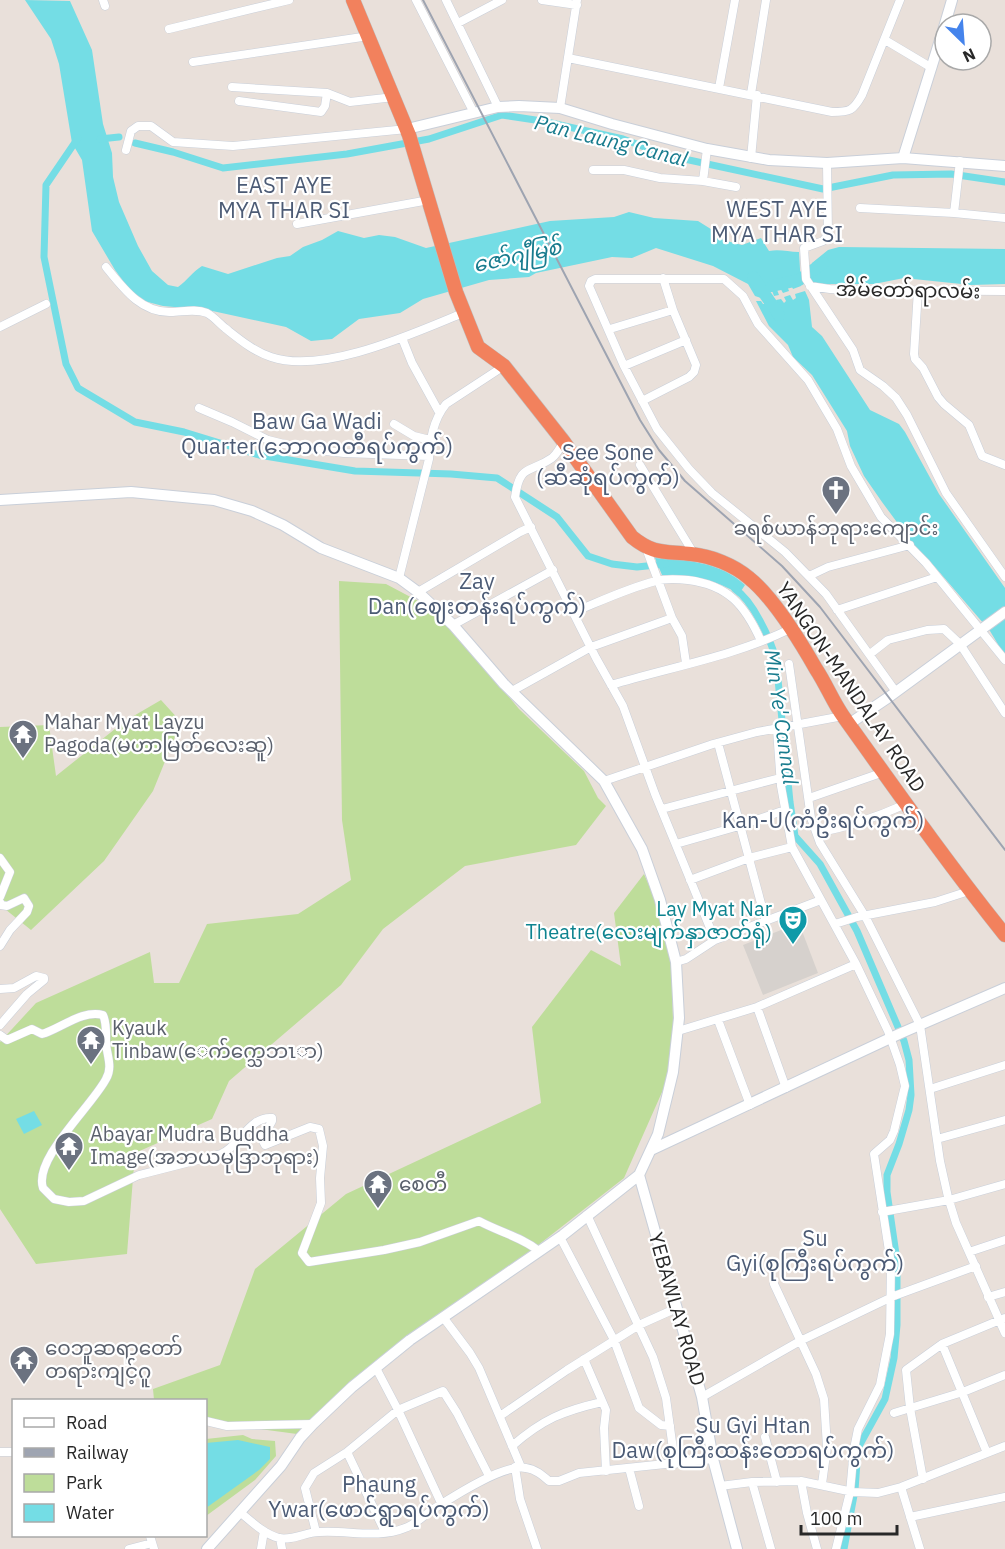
<svg xmlns="http://www.w3.org/2000/svg" width="1005" height="1549" font-family="'IBM Plex Sans','Noto Sans Myanmar',sans-serif">
<rect width="100%" height="100%" fill="#e9e0da"/>
<path fill="#bedd9a" d="M339,581l47,3 51,27 82,98 65,62 14,27 8,8 -30,39 -111,21 -82,63 -42,56 -112,96 -17,38 -77,34 -8,101 -91,10 -36,-55v-167l36,-39 114,-51 4,31h25l28,-59 91,-10 53,-34 -9,-60z
M161,700l20,22 -28,69 -49,70 -73,69 -31,-25v-178l49,-2 7,51 69,-55z
M644,874l27,60 3,131 -50,113 -327,256 -91,-12v-22h-52l-1,-11 67,-24 35,-96 91,-75 195,-91 -9,-76 59,-77 30,16 -7,-53z
M243,1435l9,4 23,2 1,15 -21,24 -49,36v-77z"/>
<path fill="#d6d1cd" d="M799,923l19,50 -55,22 -20,-50z"/>
<path fill="#74dde5" d="M25,0l45,1 22,49 11,74 9,29 1,24 6,25 19,44 14,25 16,14 10,2c9,-6 14,-15 24,-21l26,8 49,-16 13,-2 13,-9 19,-7 16,-9 26,7 15,-3 16,2 31,11 124,-27 64,-4 15,-5 25,6 44,3 16,10 9,9 19,5 19,-7 8,13c11,-2 19,1 30,1l2,34 -8,3 -4,-8 -3,2 3,8 -6,2 -4,-7 -3,1 3,8 -5,1 -3,-8 -3,1 2,9h-5l-3,-8h-3l2,8 -6,-2 -7,-12 -35,-18 -57,-18 -24,10 -20,-1 -76,16 -7,4 -40,3 -66,19 -23,14 -41,6 -27,20 -21,2 -25,-14 -78,-17 -45,-4 -19,-5 -15,-12 -14,-19 -23,-39 -10,-71 -10,-17 -13,-79 -8,-25z
M839,247l166,2v35l-34,1 -67,-7 -30,6h-65l3,-21 16,-13z
M805,291l4,9 3,27 10,9 48,74 29,14 6,8 34,62 66,94v68l-15,-25 -61,-71 -13,-12 -34,-46 -18,-26 -14,-30 -3,-15 -35,-56 -19,-18 -5,-12 -19,-19 -13,-25h5l2,3h3v-3h5l1,4 5,-1 -1,-4 5,-1 3,4 2,-2 -2,-4 6,-2 3,5 3,-2 -1,-4z
M655,558c33,2 65,4 90,27l-6,9c-25,-15 -48,-20 -77,-19z
M34,1111l8,14 -18,9 -8,-15z
M238,1440l32,7v12l-11,11 -53,38v-65z"/>
<g fill="none" stroke-linecap="round" stroke-linejoin="round">
<path stroke="#74dde5" stroke-width="7" d="M78,138l-32,47 -2,72 22,107 12,24 57,34 49,10 75,23 96,16 96,3 46,4 60,39 31,39 24,8 25,3 29,-3
M100,139l19,-2
M135,143l38,9 50,16 124,-14 82,-15 73,-24 40,6 81,18 43,16 157,34 70,-14 58,-1 54,8
M735,589c18,12 35,49 41,70l14,143 5,34 25,28 37,67 47,110 5,19 2,35 -2,15 -10,34 -12,31v17l10,69v64l-3,33 -9,41 -27,49 -3,42 -11,59"/>
<path stroke="#74dde5" stroke-width="12" d="M753,277l26,38
M772,286l27,-6 24,-17"/>
<g stroke="#c9cfd9" stroke-width="9">
<path id="street" d="M103,0l2,6
M416,0l58,113
M446,0l52,107
M542,0l35,5
M458,23l44,-23
M169,29l120,-29
M885,40l47,28
M568,58l264,54c18,0 21,-1 30,-17l38,-95
M193,62l176,-26
M232,87l95,6 23,9 44,-5
M719,88l16,-88
M751,94l15,-94
M239,101l82,11 4,-6 2,-13
M560,108l17,-108
M126,150l5,-19 7,-5h13l22,16 60,4 174,-17
M751,158l6,-63
M827,163l1,72 -5,6 -19,7 2,31 47,71 7,20 23,16 13,12 11,17 39,78 59,84
M593,170h31l36,8 43,3 33,6
M703,181l4,-32
M860,208l94,5 51,5
M954,213l6,-52
M297,224l132,-24
M106,267c17,21 35,46 65,45 11,0 24,-4 36,1 6,3 12,10 18,15 14,11 28,23 46,29 52,18 143,-24 192,-44
M663,278l10,32
M810,286l20,3 25,1 150,1
M918,290l-4,64 1,5 8,9 15,29 6,7 25,21 13,31 23,9
M0,327l46,-23
M610,329l63,-19 23,55 -2,7 -5,5 -47,24
M402,338l10,25 27,49
M624,366l62,-26
M199,408l33,14 36,18 32,8 44,5 85,3
M394,424l20,12 16,4
M564,442c-4,5 -7,12 -12,16 -23,16 -32,5 -37,39l81,161 27,48 32,88 60,146
M640,465l54,89
M646,548l26,70 10,18 4,27
M809,576l19,-9 82,-22
M399,578l30,-119c1,-19 4,-39 17,-55l58,-38
M418,592l102,-60 11,-5
M837,610l100,-33
M574,612c27,-11 54,-24 82,-31 10,-3 22,-2 32,-1 40,5 57,25 73,61
M453,625l100,-55
M870,654l18,-14 39,-10 17,-1 16,15 45,69
M789,664l22,154 9,25 45,73 55,109 20,136 8,36 8,26 49,110
M611,685c60,-18 124,-29 179,-56
M512,691l79,-44 81,-29
M896,692l-70,-98 -41,-42 -73,-59 -23,-24 -32,-40 -33,-63 -35,-80 2,-5 4,-2h129l19,17 15,28 50,56 29,49 14,37 30,51 45,46 79,97
M777,729l4,57 11,61 29,53
M718,743l48,179
M604,781l109,-37 44,-12 86,-16
M809,798l75,-26
M662,809l118,-31
M817,833c31,-6 60,-16 89,-29
M676,844l63,-18 46,-16
M0,858l10,14 -10,25
M690,880l59,-22 43,-11
M0,902l1,3 6,1 17,-8 5,8 -2,6 -17,18 -10,16
M835,924l22,-7 78,-15 34,-11
M676,962l10,-3 29,-19 106,-40 35,64 32,67 12,34 5,21 -11,45 -4,9 -16,14 17,110 -1,70 -10,51 -22,44 -4,20 -4,43 -14,57
M0,989l14,-1 22,-12 8,2v2l-17,14 -27,31
M757,1007l29,81
M718,1020l32,85
M678,1031l79,-24 99,-43
M0,1035l7,5 25,-11 10,5c18,-5 41,-25 61,-19 4,9 3,18 3,28 1,13 7,24 0,36 -14,27 -73,80 -63,109l11,11 15,3 15,-1 55,-26 82,-21c19,-8 28,-38 51,-36v3l-10,18 3,6 45,-18 9,2 4,17 -3,32 1,25 -19,50 7,9 75,-12 36,-8 59,-21c20,11 43,16 60,30
M930,1089l75,-24
M937,1139l68,-19
M882,1212l67,-12 56,-16
M587,1215l66,142 13,41 9,66
M560,1237l54,103 25,68 22,17 9,1
M969,1252l36,-12
M774,1284l42,90 8,25 3,48 -5,37
M988,1297l17,-5
M443,1317l27,36 9,15 42,99
M942,1344l45,109
M584,1359l22,51 -2,18 2,43
M376,1368l22,42 44,95
M702,1397l98,-56 94,-45 82,-30
M894,1413l69,-21 42,-17
M500,1416l67,-46 72,-45 38,-17
M206,1421l21,5 86,-2
M765,1437l12,45
M512,1446c31,-27 51,-35 90,-44
M0,1452h14
M347,1452l38,80
M515,1467l5,32 17,50
M629,1468l10,38
M923,1479l-13,-71 -4,-38 36,-26 63,-26
M801,1481l6,32 10,36
M752,1482l19,67
M720,1486l32,-4 49,-1 52,11 25,1 23,-6 104,-41
M901,1487l19,62
M241,1513c11,9 23,21 38,25 13,3 27,-6 40,-6 29,-2 59,7 86,-4 10,-3 18,-12 27,-18 19,-12 72,-47 94,-42 9,1 16,7 23,13h10l20,-8 134,-14
M910,1517l95,-20
M316,1532l-11,-44 9,-15 33,-21 51,-42 45,-19 14,22 32,63
M150,1536l4,13
M280,1538l2,11
M129,1549l23,-6
M261,1549l3,-18"/>
</g>
<g stroke="#c9cfd9" stroke-width="12">
<path id="secondary" d="M945,24l7,-24
M407,129l91,-22 21,-1 41,2 52,16 95,25 62,11 58,3 76,-5 102,8
M903,158l42,-134
M0,500l131,-8 83,8 38,11 31,14 38,23 78,30 19,14 35,33 51,59 100,97 38,68 18,51 16,62 3,56 -6,54 -15,62 -19,41 -76,60 -153,105 -58,47 -39,37 -13,14 -19,28 -74,83
M849,724l40,-27 116,-85
M651,1150l248,-116 106,-46
M639,1175l63,222 11,62 24,90"/>
</g>
<g stroke="#bebebe" stroke-width="15">
<path id="highway" d="M353,0l56,135 47,157 22,55 26,19 60,76 68,95c22,18 33,14 59,17 20,2 43,11 58,24 25,20 51,63 67,91 10,15 17,33 27,47 53,74 105,148 162,219"/>
</g>
<use href="#street" stroke="#fff" stroke-width="8"/>
<use href="#secondary" stroke="#fff" stroke-width="10"/>
<use href="#highway" stroke="#f2815d" stroke-width="14"/>
<path stroke="#9ea4b1" stroke-width="2" d="M423,0l217,420 19,30 26,31 97,85 38,41 185,243"/>
</g>
<defs>
<g id="church-pin" transform="scale(1.5)"><path d="M0 17L-7.5 6A9.5 9.5 0 1 1 7.5 6Z" fill="#6b7280" stroke="#fff"/><path d="M-1.2-6h2.4v3.5h3.3v2.4h-3.3V6h-2.4V-.1h-3.3v-2.4h3.3Z" fill="#fff"/></g>
<g id="temple-pin" transform="scale(1.5)"><path d="M0 17L-7.5 6A9.5 9.5 0 1 1 7.5 6Z" fill="#6b7280" stroke="#fff"/><path d="M0-6L5-2H3V0L6.5 2.5H4V6H1.5V3h-3V6H-4V2.5H-6.5L-3 0V-2H-5Z" fill="#fff"/></g>
<g id="theatre-pin" transform="scale(1.5)"><path d="M0 17L-7.5 6A9.5 9.5 0 1 1 7.5 6Z" fill="#0f9aa8" stroke="#fff"/><path d="M-5-5.5Q0-4 5-5.5V0Q5 5 0 6Q-5 5-5 0ZM-3.3-2.5H-1v1.5H-3.3ZM1-2.5H3.3v1.5H1ZM-2.8 1Q0 5.5 2.8 1Z" fill="#fff"/></g>
</defs>
<g fill-rule="evenodd">
<use href="#church-pin" x="836" y="490"/>
<use href="#temple-pin" x="23" y="734"/>
<use href="#theatre-pin" x="793" y="920"/>
<use href="#temple-pin" x="91" y="1040"/>
<use href="#temple-pin" x="69" y="1146"/>
<use href="#temple-pin" x="378" y="1184"/>
<use href="#temple-pin" x="24" y="1360"/>
</g>
<g text-anchor="middle" stroke-width="4.5" stroke-linejoin="round" paint-order="stroke">
<g font-size="20" fill="#282828" stroke="#fff">
<text transform="translate(908 290) rotate(1)" y="7">အိမ်တော်ရာလမ်း</text>
<text transform="translate(851 687) rotate(56)" y="7">YANGON-MANDALAY ROAD</text>
<text transform="translate(677 1309) rotate(74)" y="7">YEBAWLAY ROAD</text>
</g>
<g font-size="20" fill="#5b616d" stroke="#fff" text-anchor="start">
<text x="836" y="535" text-anchor="middle">ခရစ်ယာန်ဘုရားကျောင်း</text>
<text x="44" y="729">Mahar Myat Layzu<tspan x="44" dy="23">Pagoda(မဟာမြတ်လေးဆူ)</tspan></text>
<text x="112" y="1035">Kyauk<tspan x="112" dy="23">Tinbaw(ေက်က္သေဘၤာ)</tspan></text>
<text x="90" y="1141">Abayar Mudra Buddha<tspan x="90" dy="23">Image(အဘယမုဒြာဘုရား)</tspan></text>
<text x="399" y="1191">စေတီ</text>
<text x="45" y="1355">ဝေဘူဆရာတော်<tspan x="45" dy="23">တရားကျင့်ဂူ</tspan></text>
</g>
<g font-size="20" fill="#0d838f" stroke="#fff" text-anchor="end">
<text x="772" y="916">Lay Myat Nar<tspan x="772" dy="23">Theatre(လေးမျက်နှာဇာတ်ရုံ)</tspan></text>
</g>
<g font-size="21" font-style="italic" fill="#177b8d" stroke="#fff">
<text transform="translate(611 141) rotate(14)" y="7">Pan Laung Canal</text>
<text transform="translate(517 256) rotate(-12)" y="7">ဇော်ဂျီမြစ်</text>
<text transform="translate(781 717) rotate(82)" y="7">Min Ye' Cannal</text>
</g>
<g font-size="22" fill="#4c5b75" stroke="#fff">
<text x="284" y="193">EAST AYE<tspan x="284" dy="25">MYA THAR SI</tspan></text>
<text x="777" y="217">WEST AYE<tspan x="777" dy="25">MYA THAR SI</tspan></text>
<text x="317" y="429">Baw Ga Wadi<tspan x="317" dy="25">Quarter(ဘောဂ၀တီရပ်ကွက်)</tspan></text>
<text x="608" y="460">See Sone<tspan x="608" dy="25">(ဆီဆုံရပ်ကွက်)</tspan></text>
<text x="477" y="589">Zay<tspan x="477" dy="25">Dan(ဈေးတန်းရပ်ကွက်)</tspan></text>
<text x="823" y="828">Kan-U(ကံဦးရပ်ကွက်)</text>
<text x="815" y="1246">Su<tspan x="815" dy="25">Gyi(စုကြီးရပ်ကွက်)</tspan></text>
<text x="753" y="1433">Su Gyi Htan<tspan x="753" dy="25">Daw(စုကြီးထန်းတောရပ်ကွက်)</tspan></text>
<text x="379" y="1492">Phaung<tspan x="379" dy="25">Ywar(ဖောင်ရွာရပ်ကွက်)</tspan></text>
</g>
</g>
<rect x="12" y="1399" width="195" height="138" fill="#ffffff" stroke="#a9a9a9" stroke-width="1.5"/>
<rect x="24" y="1418" width="30" height="9" fill="#ffffff" stroke="#a9a9a9" stroke-width="1.5"/>
<text x="66" y="1429" font-size="18" fill="#282828">Road</text>
<rect x="24" y="1448" width="30" height="9" fill="#9ea4b1" stroke="#a9a9a9" stroke-width="1.5"/>
<text x="66" y="1459" font-size="18" fill="#282828">Railway</text>
<rect x="24" y="1474" width="30" height="18" fill="#bedd9a" stroke="#a9a9a9" stroke-width="1.5"/>
<text x="66" y="1489" font-size="18" fill="#282828">Park</text>
<rect x="24" y="1504" width="30" height="18" fill="#74dde5" stroke="#a9a9a9" stroke-width="1.5"/>
<text x="66" y="1519" font-size="18" fill="#282828">Water</text>
<g transform="translate(963 42) rotate(155)"><circle r="28" fill="#ffffff" stroke="#a9a9a9" stroke-width="1.5"/>
<path d="M0-4.5L10 22L0 15L-10 22Z" fill="#4584ec"/>
<text y="-9" font-size="16" font-weight="bold" text-anchor="middle" fill="#282828">N</text>
</g>
<path d="M801 1525v9h96v-9" fill="none" stroke="#282828" stroke-width="3"/>
<text x="810" y="1525" font-size="18" fill="#282828" stroke="#ffffff" stroke-width="4.5" paint-order="stroke">100 m</text>
</svg>
